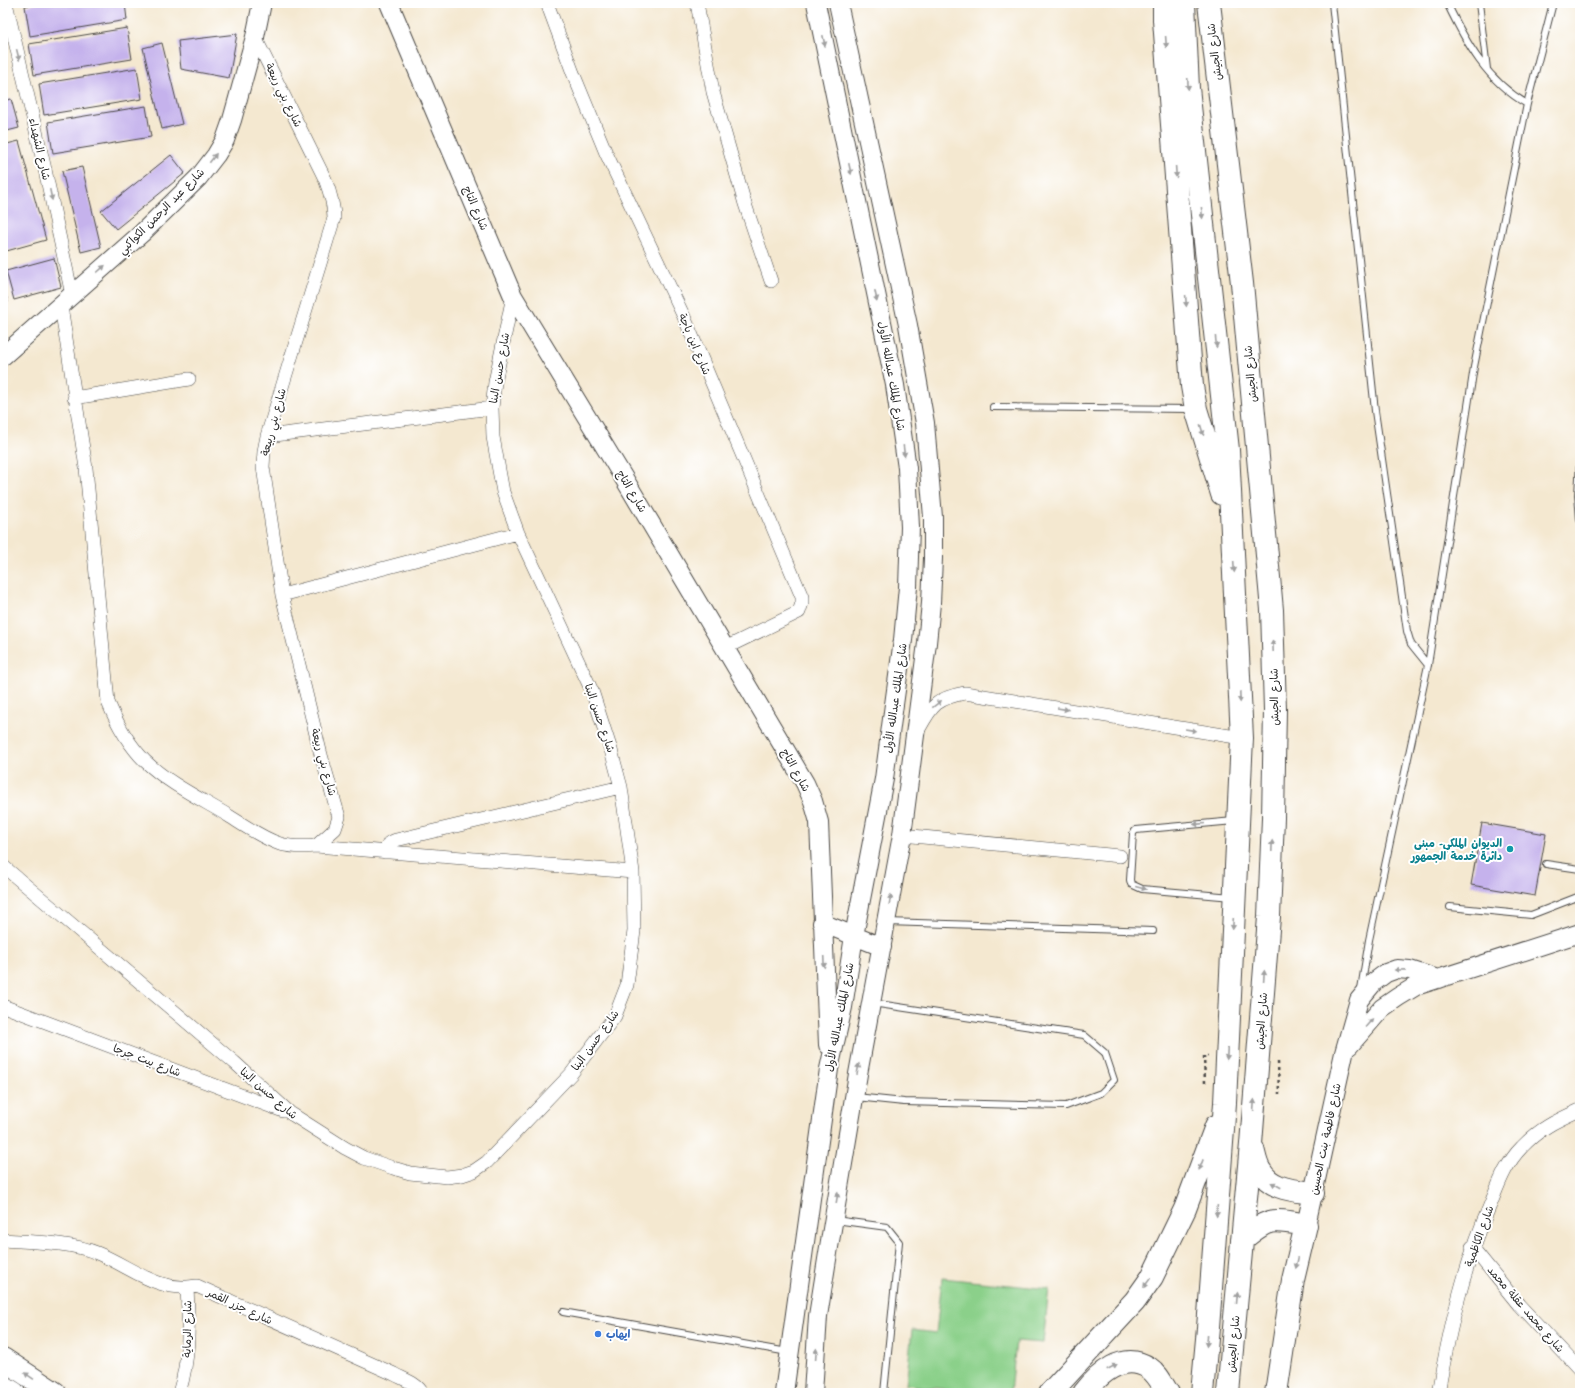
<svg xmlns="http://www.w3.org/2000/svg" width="1583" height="1396" font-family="'Architects Daughter','Playpen Sans Arabic',sans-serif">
<rect width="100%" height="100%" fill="#fff"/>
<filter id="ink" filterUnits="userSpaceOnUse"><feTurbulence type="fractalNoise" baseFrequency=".025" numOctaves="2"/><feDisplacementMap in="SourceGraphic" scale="8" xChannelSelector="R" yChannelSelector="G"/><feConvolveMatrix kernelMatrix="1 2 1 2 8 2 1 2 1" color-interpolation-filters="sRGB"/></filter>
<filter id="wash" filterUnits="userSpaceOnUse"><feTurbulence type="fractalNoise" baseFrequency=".012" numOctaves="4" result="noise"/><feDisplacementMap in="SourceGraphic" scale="16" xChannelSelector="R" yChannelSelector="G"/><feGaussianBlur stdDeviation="0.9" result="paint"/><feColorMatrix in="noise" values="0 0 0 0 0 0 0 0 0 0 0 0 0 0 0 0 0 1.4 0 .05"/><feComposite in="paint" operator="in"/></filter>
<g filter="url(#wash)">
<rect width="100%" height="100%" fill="#f4e8d0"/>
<path fill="#8bd08a" stroke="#5b7e5a" d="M942,1278l107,11 -6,54 -27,-2 -5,52h-26l-79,-8 6,-55 24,3z"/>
<g id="blocks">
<path fill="#c5b2ec" d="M40,3h85l2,17 -97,16 -5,-30z
M127,28l5,31 -98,16 -5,-31z
M237,34l-8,44 -48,-9 -3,-28z
M162,43l20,81 -20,5 -19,-81z
M137,68l5,31 -98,16 -5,-31z
M11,99l8,29 -16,4v-31z
M146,106l5,31 -98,16 -5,-31z
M19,141l27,99 -43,12v-107z
M171,155l14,18 -69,56 -15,-18z
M82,167l19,80 -20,5 -19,-81z
M54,258l7,29 -47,13 -8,-29z
M3,284l5,18 -5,1z
M1482,823l64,11 -11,62 -64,-11z"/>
</g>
</g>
<g filter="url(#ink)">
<use href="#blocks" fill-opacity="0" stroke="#494744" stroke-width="1"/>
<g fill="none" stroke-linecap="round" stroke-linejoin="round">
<g stroke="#494744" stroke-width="8">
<path id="lane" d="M1332,3l43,408 32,220 4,13 17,21
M1447,3c19,40 40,78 80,101
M1479,3l8,66
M993,407l199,2
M1580,461l-2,34 2,25
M1546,864l34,5
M1232,897l-90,-8 -11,-5 -1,-4 3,-47 3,-3 98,-9
M1450,907l81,8 49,-19
M887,922l266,9
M1361,989l8,-49 59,-275 46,-298 53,-263 26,-101
M856,1097l48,5 162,4 35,-13 13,-13 -9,-27 -21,-18 -212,-32
M835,1220l52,7 12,15 -15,151
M563,1312l225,40"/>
</g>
<g stroke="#494744" stroke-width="14">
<path id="street" d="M6,3l38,162 28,130
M547,3l26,70 33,80 79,166 117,278v6l-3,9 -74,36
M697,3l16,89 32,112 26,77
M61,306l25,162 22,234c9,22 20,42 37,59 24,23 56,38 84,55 16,10 33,22 51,28 11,3 24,3 36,2l19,-17 4,-12 -18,-62 -39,-160 -19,-128 1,-16 3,-15 67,-218c0,-14 -4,-26 -9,-39l-70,-142
M74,398l115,-19
M267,436l225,-28
M282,595l236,-62
M919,729c13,-24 18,-31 46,-36l277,45
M902,835l218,21
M316,846l317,26
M385,852l4,-9 7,-3 225,-53
M3,866l231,196 56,51 55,35 19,10 29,10 17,5 37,4 15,-2 12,-4 13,-9 84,-88 44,-58 12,-31 7,-54 -1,-59 -12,-85 -10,-37 -19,-59 -74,-158 -15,-41 -10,-55 -1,-29 3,-26 18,-86
M3,1006l280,105
M3,1240c28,2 68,2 94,13 35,14 60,40 100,33l197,88c9,5 23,9 28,19
M1472,1247l47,58 61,65
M179,1393c11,-35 10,-69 8,-105
M1438,1393c12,-66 26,-128 53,-190 8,-20 15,-40 31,-56 18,-19 34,-26 58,-37"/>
</g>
<g stroke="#494744" stroke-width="20">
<path id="secondary" d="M389,3l124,293 112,184 180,303 8,18 6,21 9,223
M3,356l139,-123 57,-56 17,-22 9,-15 7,-20 23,-83 7,-34
M822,923l60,24
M1349,1046l33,-38 16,-11 18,-11 164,-53
M1306,1225l38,-172 15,-53 15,-18 12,-9 11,-4 13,1 28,9
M784,1393l45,-324 14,-62 11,-71 30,-157 8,-60 11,-79 5,-53 2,-60 -3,-59 -12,-83 -79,-382
M813,1393l5,-77 11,-69 29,-173 44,-239 25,-192 4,-40 2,-45v-41l-8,-94 -17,-98 -70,-322"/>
</g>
<g stroke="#494744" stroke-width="24">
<path id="highway" d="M1164,3v17l28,366 4,23 26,85
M1184,3l4,85 40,362 14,288 -17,365 -17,225 -6,65
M1209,3l33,280 30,327 3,100 -2,108 -4,99 -18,227 -23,249
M1253,1149c2,7 3,15 7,21 11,20 33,20 53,23
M1242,1240c27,-23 30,-21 64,-15l-13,55 -17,113
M3,1359l52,34
M3,1386l11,7
M1050,1393l85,-92 17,-24 33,-68 31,-83
M1084,1393c15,-19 39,-42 65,-25 9,6 13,16 19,25"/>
</g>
<path stroke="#494744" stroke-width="2.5" stroke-dasharray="3 3" stroke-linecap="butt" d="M1278,1062l1,32
M1205,1083l-1,-27h4"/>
<use href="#lane" stroke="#fff" stroke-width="6"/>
<use href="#street" stroke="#fff" stroke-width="13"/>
<use href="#secondary" stroke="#fff" stroke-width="18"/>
<use href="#highway" stroke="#fff" stroke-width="22"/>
</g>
<defs><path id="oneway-solid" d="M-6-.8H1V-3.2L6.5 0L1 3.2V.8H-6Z"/></defs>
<g fill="#a0a0a0">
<use href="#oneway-solid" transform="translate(824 41) rotate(78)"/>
<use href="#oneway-solid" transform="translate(1166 42) rotate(86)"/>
<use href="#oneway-solid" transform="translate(18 55) rotate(76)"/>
<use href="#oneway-solid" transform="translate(1188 84) rotate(87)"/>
<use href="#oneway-solid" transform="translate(213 158) rotate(-53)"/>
<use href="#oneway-solid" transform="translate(850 169) rotate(78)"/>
<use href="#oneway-solid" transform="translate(1176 172) rotate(86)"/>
<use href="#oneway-solid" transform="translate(51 195) rotate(78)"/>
<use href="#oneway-solid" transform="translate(1202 213) rotate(84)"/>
<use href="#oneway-solid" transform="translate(101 269) rotate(-42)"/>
<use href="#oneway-solid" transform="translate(876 296) rotate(78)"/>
<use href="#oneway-solid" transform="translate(1186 301) rotate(86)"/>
<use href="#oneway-solid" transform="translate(1216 342) rotate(84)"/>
<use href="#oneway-solid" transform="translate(1202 430) rotate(73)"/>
<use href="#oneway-solid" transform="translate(904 451) rotate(83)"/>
<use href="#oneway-solid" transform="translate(1234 567) rotate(87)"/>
<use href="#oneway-solid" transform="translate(1273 646) rotate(-92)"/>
<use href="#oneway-solid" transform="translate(1240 697) rotate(88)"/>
<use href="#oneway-solid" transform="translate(937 704) rotate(-38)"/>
<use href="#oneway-solid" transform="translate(1063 709) rotate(9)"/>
<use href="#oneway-solid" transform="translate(1191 730) rotate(9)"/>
<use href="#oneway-solid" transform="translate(1199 824) rotate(175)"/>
<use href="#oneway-solid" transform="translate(1272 846) rotate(-88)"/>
<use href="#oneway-solid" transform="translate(1141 888) rotate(14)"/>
<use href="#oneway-solid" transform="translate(890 900) rotate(-80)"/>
<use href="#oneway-solid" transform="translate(1233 924) rotate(93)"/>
<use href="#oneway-solid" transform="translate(824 962) rotate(87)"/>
<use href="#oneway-solid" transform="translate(1400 970) rotate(179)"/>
<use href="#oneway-solid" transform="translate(1264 976) rotate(-86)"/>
<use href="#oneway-solid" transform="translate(1369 1023) rotate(-49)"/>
<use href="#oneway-solid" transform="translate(1227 1054) rotate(93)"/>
<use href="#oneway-solid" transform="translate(858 1069) rotate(-80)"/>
<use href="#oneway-solid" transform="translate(1254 1105) rotate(-86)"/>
<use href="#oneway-solid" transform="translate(1201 1165) rotate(111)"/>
<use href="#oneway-solid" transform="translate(1276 1185) rotate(-152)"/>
<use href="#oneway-solid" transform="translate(837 1198) rotate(-81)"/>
<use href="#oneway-solid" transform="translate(1217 1211) rotate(94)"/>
<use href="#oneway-solid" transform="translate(1297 1263) rotate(103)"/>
<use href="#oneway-solid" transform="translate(1147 1283) rotate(126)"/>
<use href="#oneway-solid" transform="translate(1237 1298) rotate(-85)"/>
<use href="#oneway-solid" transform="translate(1207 1341) rotate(96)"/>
<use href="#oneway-solid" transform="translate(816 1354) rotate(-86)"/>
<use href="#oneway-solid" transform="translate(1112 1367) rotate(-27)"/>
<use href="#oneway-solid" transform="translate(29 1376) rotate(-146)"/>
</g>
</g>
<circle fill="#0f9aa8" stroke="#fff" stroke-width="1.5" cx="1510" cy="849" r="4"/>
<circle fill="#3f7fe0" stroke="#fff" stroke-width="1.5" cx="598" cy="1334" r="4"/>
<g text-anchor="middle" stroke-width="4" stroke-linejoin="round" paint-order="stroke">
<g font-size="11" fill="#2b2b2b" stroke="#fff">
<text transform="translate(1214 52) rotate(-97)" y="4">شارع الجيش</text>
<text transform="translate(284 95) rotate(64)" y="4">شارع بني ربيعة</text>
<text transform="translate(40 149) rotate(77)" y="4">شارع الشهداء</text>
<text transform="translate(476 208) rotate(67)" y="4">شارع التاج</text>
<text transform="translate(161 211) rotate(-45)" y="4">شارع عبد الرحمن الكواكبي</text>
<text transform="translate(695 344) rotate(67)" y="4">شارع ابن باجة</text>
<text transform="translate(499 368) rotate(-80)" y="4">شارع حسن البنا</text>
<text transform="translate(1250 374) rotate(-95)" y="4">شارع الجيش</text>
<text transform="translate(892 376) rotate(80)" y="4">شارع الملك عبدالله الأول</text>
<text transform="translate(273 422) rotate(-75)" y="4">شارع بني ربيعة</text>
<text transform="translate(632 491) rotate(59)" y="4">شارع التاج</text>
<text transform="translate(1274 697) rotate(-91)" y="4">شارع الجيش</text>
<text transform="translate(895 698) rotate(-82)" y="4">شارع الملك عبدالله الأول</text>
<text transform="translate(600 718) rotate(71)" y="4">شارع حسن البنا</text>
<text transform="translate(324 762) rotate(75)" y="4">شارع بني ربيعة</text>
<text transform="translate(796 770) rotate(61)" y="4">شارع التاج</text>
<text transform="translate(839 1017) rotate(-79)" y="4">شارع الملك عبدالله الأول</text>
<text transform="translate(1261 1021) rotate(-86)" y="4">شارع الجيش</text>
<text transform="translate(595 1040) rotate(-54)" y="4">شارع حسن البنا</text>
<text transform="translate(147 1060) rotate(21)" y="4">شارع بيت جرجا</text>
<text transform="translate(269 1093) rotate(41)" y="4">شارع حسن البنا</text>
<text transform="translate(1325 1139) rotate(-78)" y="4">شارع فاطمة بنت الحسين</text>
<text transform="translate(1479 1236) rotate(-70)" y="4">شارع الكاظمية</text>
<text transform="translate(240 1306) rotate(25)" y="4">شارع جزر القمر</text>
<text transform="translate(1526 1309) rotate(49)" y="4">شارع محمد عقلة محمد</text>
<text transform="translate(187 1329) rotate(-89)" y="4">شارع الرماية</text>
<text transform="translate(1233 1344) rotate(-85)" y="4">شارع الجيش</text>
</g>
<g font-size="11" font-weight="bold" fill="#0d838f" stroke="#fff" text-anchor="end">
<text x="1502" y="847">الديوان الملكي- مبنى<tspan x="1502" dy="13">دائرة خدمة الجمهور</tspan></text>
</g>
<g font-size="11" font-weight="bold" fill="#366cbe" stroke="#fff" text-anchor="start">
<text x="606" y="1338">ايهاب</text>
</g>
</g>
<rect width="1583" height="1396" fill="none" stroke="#fff" stroke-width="16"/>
</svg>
